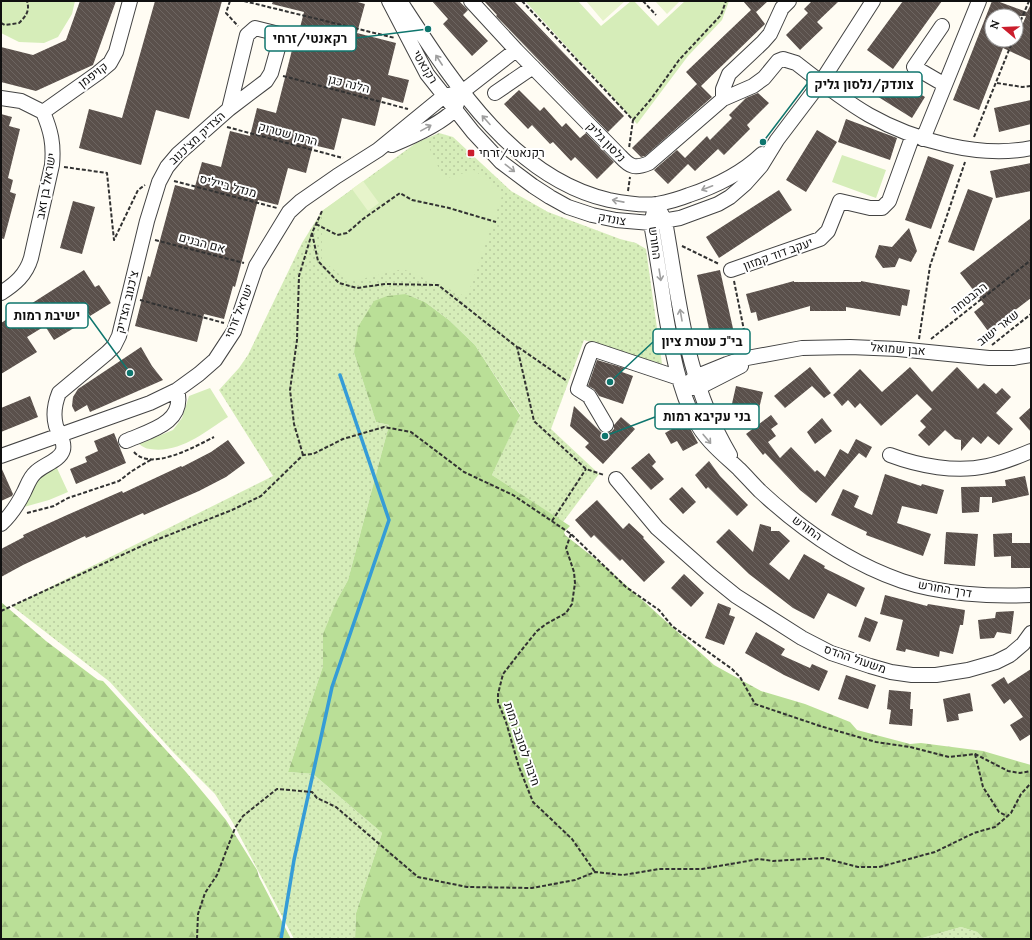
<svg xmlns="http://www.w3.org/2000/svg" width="1032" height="940" font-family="Lora,Heebo,serif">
<defs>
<pattern id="grass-dots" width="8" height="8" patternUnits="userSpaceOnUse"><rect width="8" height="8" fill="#d6edb9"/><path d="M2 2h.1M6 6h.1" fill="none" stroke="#b7ca9e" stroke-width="1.8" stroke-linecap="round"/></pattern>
<pattern id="forest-firs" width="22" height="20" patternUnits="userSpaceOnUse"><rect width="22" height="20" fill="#badf97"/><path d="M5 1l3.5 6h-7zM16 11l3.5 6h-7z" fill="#9fbe81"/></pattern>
<pattern id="building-back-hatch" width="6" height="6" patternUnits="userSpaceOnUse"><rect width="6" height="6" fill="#5a504b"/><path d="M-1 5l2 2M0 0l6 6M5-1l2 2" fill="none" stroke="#6d6561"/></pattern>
</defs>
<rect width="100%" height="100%" fill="#fffcf3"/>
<path fill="url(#grass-dots)" d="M439,133l14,4 58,54 37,21 72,27 16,4 10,6 16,115 -78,-24 -33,89 48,45 -36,48 -71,-47 28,-61 -45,-69 -26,-25 -24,-18 -19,-8 -52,59 22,69 13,3 -41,155 -10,18 -15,68 -35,106 25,2 69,59 -26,80 -1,26h-61l-61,-116 -18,-29 -42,-42 -63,-70 -98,-76 261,-130 -54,-86 20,-22 9,-13 54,-112 20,-32 94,-68z
M961,927l16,5 7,7h-65z"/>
<path fill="url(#forest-firs)" d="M406,294l19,8 24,18 26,25 45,70 -28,60 78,51 -6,6 1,3 42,33 107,97 47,26 44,13 45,18 7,8 53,14 11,-1 62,8 48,14v174h-47l-7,-7 -16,-5 -42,12h-564l1,-26 26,-80 -69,-59 -25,-2 35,-106v-32l15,-36 10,-18 41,-155 -13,-3 -22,-69 4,-26 16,-26 13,-5z
M1,602l45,39 52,39 5,1 83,91 40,48 31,50 2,7 32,62h-290z"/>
<path fill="#d6edb9" d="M1,1h74l-3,13 -14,23 -14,6 -25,-1 -18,-9z
M525,1h53l23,25 30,-25h3l24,25 27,-25h44l-7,19 -34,36 -51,68z
M425,139l19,40 30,-9 29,23 -36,104 -64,-28 -54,13 -27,-22v-49z
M842,155l44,15 -10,28 -44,-16z
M210,388l18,29c-23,15 -49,37 -78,32 -4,0 -8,-3 -11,-5l34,-14 9,-12 7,-22z
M56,466l12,26 -19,8 -25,7 9,-21 8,-10z"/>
<path fill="#e7f4cb" d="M586,1h39l-22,20z
M655,1h25l-13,13z
M363,181l16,22 -11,8 -16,-22z"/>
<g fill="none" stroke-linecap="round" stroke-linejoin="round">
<path stroke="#359cd7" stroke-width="3.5" d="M281,939l13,-79 38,-173 57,-167 -49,-145"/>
</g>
<path fill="url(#building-back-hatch)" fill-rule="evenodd" d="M80,1h36l-23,64 -57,26 -35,-9v-35l32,8 33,-15z
M155,1h67l-33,118 -33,-9 -15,55 -62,-17 10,-39 33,9z
M273,1h81l11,3 -8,29 39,10 -8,32 21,5 -6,23 -21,-6 -7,29 -33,-8 -8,32 -21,-5 -7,28 -18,-5 -10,37 -20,-5 -23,87 -2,-1 -9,33 -20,-5 -7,28 -62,-16 13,-50 2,1 25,-92 19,5 8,-28 19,5 9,-36 20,5 7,-28 19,5 16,-63 2,1 10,-39 -32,-8z
M432,1h27l9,9 -5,5 25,26 -16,15 -29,-32 5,-5z
M484,1h30l110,115 -16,16 -106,-110 -6,-6 1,-1z
M743,1h25l-12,11 9,12 -64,62 11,11 -67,59 -4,1 -9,-9 65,-64 -11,-12 65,-62z
M812,1h27l-22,21 6,6 -23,22 -14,-15 22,-22 -4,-4z
M903,1h39l-49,68 -26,-19z
M992,1h5l30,11 4,-8v57l-28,-13 -24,62 -26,-10zM992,16h34l-10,24h-24z
M885,72l40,25 -13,21 -40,-25z
M519,90l21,21 4,-4 18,20 4,-4 14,15 6,-5 28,29 -17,17 -22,-22 -4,4 -18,-19 -3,2 -18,-19 -4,4 -24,-25z
M758,93l11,10 -22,22 3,4 -26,26 -6,-6 -23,22 -7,-7 -20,20 -14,-14 23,-20 8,8 22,-22 3,4 22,-22 -3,-3 17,-17z
M1031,100v24l-32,8 -5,-24z
M1,114l11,3 -3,9 11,3 -12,49 5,2 -3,12 6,2 -12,45 -3,-1z
M846,119l51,19 -7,22 -52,-18z
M817,130l20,12 -31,50 -20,-12z
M928,156l26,9 -23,64 -26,-9z
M1031,163v28l-35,7 -6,-27z
M968,189l25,9 -19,53 -26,-9z
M779,190l13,20 -73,48 -13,-21z
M73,201l22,6 -13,47 -22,-6z
M1031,218v80l-43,33 -14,-19 10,-8 -24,-31z
M909,228l8,23 -6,11 -12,-4 -4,9 -12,1 -8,-11 4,-12 13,2z
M84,270l11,17 4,-2 12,18 -21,13 -8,-13 -17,11 9,14 -20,12 -9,-14 -18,11 10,15 -36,22v-51z
M720,270l16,72 -23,5 -16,-72z
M794,281v1h67v-1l49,9 -3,16 -5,-1 -2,11 -54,-9v4h-36v-5l-52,15 -2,-9 -5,1 -5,-19z
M141,347l11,19 11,14 -73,32 -3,-7 -12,7 -3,-6 1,-9 5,-8z
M597,360l27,8 -2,4 11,4 -10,28 -24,-8 -5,-7 -6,-3z
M810,367l21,26 -7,5 -12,-12 -27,22 -11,-12z
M910,367l22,25 25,-25 21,22 6,-6 12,11 6,-6 9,9 -15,16 17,16 -14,16 -11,-9 -7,8 -8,-7 -12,14v-11l-6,-1 -10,-9 -16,16 -11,-11 8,-8 -6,-6 12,-12 -15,-15 -36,32 -21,-23 -5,5 -7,-8 -6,6 -9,-11 27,-26 22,23z
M736,386l27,6 -5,21 -27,-5z
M30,396l8,21 -37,15v-24z
M574,406l28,27h4l5,-1 3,-3v-4l7,-8 14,12 -32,35 -18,-17 4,-4 -19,-17z
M1031,407v25l-12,-14z
M771,415l7,9 -7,5 5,7 -8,6 12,16 11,-11 24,25 2,-2 8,7 15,-28 8,5 8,-15 16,8 -6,11 -7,-5 -43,50 -16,-13 -35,-37 -2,2 -17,-21z
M822,418l10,13 -17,13 -8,-12z
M686,421l12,22 -15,8 -6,-10 -6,3 -6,-11z
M114,433l12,30 -50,21 -6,-15 17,-7 -2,-5 13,-6 -4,-10z
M228,440l17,23 -19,14 -27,14 -55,24 -1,-2 -57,25 -1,-2 -62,29 -22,12v-28l23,-12 -1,-2 44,-20 55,-24 1,2 58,-27 1,1 29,-15z
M649,453l7,9 -4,4 12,13 -13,11 -20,-22z
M709,461l11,15 28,29 -11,11 -29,-29 -2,2 -11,-14z
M1,467l12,27 -1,2 -11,5z
M885,474l36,12 1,-2 22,6 -7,24 -35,-8 -5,17 34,11 -8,22 -57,-21 1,-3 -36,-17 12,-26 16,7 -5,11 18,8z
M1025,476l4,19 -37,8v-6h-12l-1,15 -17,1 -1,-26 45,-1 -1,-6z
M682,487l14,15 -13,12 -14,-15z
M597,500l26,29 6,-6 15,14 -1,1 22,24 -21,20 -22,-23 -2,2 -26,-26 -3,3 -16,-18z
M760,524l11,3v4h8l11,10 -21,23 20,16 15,-26 21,12 -1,2 41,20 -9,19 -28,-14 -14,26 -21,-11 -44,-34 -33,-32 13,-13 24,23z
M946,532l32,2 -3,32 -31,-2z
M1012,533v10h18v25h-19v-12l-17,1 -1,-23z
M684,574l20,19 -13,14 -20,-19z
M885,595l42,11 1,-2 37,6 -2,15h-3l-7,29 -13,-3 -1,6 -33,-8 -1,3 -9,-2 7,-30 -23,-6z
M718,603l13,5 -2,7 6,2 -11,28 -19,-7z
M1014,611l-3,23 -14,-2 -3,6 -14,1 -2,-19 17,-2 1,-6z
M865,617l13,5 -8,20 -12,-5z
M756,632l29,17 -4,6 29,13 2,-4 16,7 -9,20 -35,-16 -39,-22z
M1031,669v65l-11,7 -10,-16 13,-8 -13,-18 -6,5 -13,-19 13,-8 4,7z
M846,675l30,10 -8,24 -30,-10z
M889,690l22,2 -1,17h3l-1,17 -23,-2 2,-14 -4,-1z
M970,693l3,18 -15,3 1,6 -12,2 -4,-23z"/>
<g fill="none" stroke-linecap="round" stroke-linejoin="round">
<g stroke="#434343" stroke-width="16">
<path id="minor" d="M389,1l38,73 46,58 28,30 32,24 17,11 18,10 24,8 24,5 35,3 29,-5 38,-14 12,-7 15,-13 16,-18 16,-26 44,-58 52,-81
M400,1c51,78 112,177 209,199 15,3 33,6 48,4 11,-2 22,-5 32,-9 27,-9 53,-22 73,-41
M471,1l45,49 104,106c10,11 15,13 29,7l74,-64 30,-13 11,-8 14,-17 5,-2 13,4c23,18 47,37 73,52 44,25 111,44 162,33
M942,26l-28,41 31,18
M495,93l38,-26
M1,98l20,3 22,11c8,19 11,32 9,53l-21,93c-5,17 -16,26 -30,35
M723,99v-10l6,-15 34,-32 7,-8 12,-26 7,-7
M43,112l55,-39 12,-10 6,-11 14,-51
M923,139l56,-138
M392,145c17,-7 50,-22 62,-35 2,-3 3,-6 4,-9
M656,204l-5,19c5,29 10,58 14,87 6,35 13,78 30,110 10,20 28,34 44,49 7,7 14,15 21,22 41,38 90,72 142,90 38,13 89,16 129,14
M661,213l4,8c15,83 20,159 65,234
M731,270l89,-31 8,-8 12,-30 30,7h12l7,-7 24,-66
M683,388l12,-11 32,-13 15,-5 60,-11 48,-1 48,2 91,9h24l18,-3
M690,388h8l43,-22
M606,425l-17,-29 -11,-7 14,-40 87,29
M126,441c23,-10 60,-18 51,-51
M890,455c29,11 66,18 97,11 15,-3 30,-9 44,-15
M1,456l149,-53 27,-13 22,-16 16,-14 19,-29 22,-65 33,-54 12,-11 36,-25 41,-26 66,-54 18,-4 54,-42
M616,479l41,49 53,47 26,21 66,42 29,15 39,13 21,6 21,3h24l32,-5 28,-8 14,-7 13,-11 8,-11
M1,524c10,-9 17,-20 23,-32 3,-6 6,-15 11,-19 7,-8 25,-12 28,-23 2,-8 -4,-16 -7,-24 -3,-11 -1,-23 3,-33l48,-40 7,-7 5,-10 28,-115 12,-39 8,-15 11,-13 51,-45 37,-28 5,-8 9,-32 -1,-7 -24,-6 -8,7 -18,74"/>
</g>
<path stroke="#323232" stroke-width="2" stroke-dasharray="4 2" stroke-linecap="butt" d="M230,1l-4,12 12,13
M244,1l151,37
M522,1l111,119 -4,28
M643,1l13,14
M1,23l4,2 14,-2c7,-7 11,-12 8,-22
M1016,32l13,-31
M283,76l125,33
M997,83l25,4 9,-1
M633,120l18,-21 28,-39 42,-45 5,-14
M227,127l116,31
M974,137l39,-97
M64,167l43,6 7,67 24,-50 7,-5
M174,181l103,27
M628,191l2,-14
M316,224l21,11 10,-2 16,-14 37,-26 12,7 37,8 47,14
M312,233l6,28 21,22 18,5 28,-4 53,1 79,62 17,74 52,48 18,6
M155,240l89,23
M682,246l37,18
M734,281l13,64
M140,300l84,23
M919,339l11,-73 35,-104
M931,339l100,-79
M992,345l39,-31
M518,347l49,34
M134,452c17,20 62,-6 80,-15
M303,455l-9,-31 -4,-34 7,-50 2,-64 13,-43 10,-22
M27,513l27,-7 14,-8 51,-17 13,-10 20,-12
M552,521l34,-52
M571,534l-5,14 8,24 1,11 -3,21 -6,9 -20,11 -9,7 -13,16 -21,27 -5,20v8l8,20 13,45 14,35 39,37 23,33
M1,611l145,-67 86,-34 29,-14 42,-41 10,-1 30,-15 41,-12 27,5 53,40 49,23 58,39 55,53 33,23 13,16 60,43 8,8 15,27 65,22 56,16 34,5 39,10 26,-3 33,17 12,2 11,-2
M975,754l8,33 16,25 8,4
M197,939l1,-25 7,-21 12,-18 18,-47 8,-12 34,-27 35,3 5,6 19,9 82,70 49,10 65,1 43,-8 20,-8 28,3 36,-6h43l57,-10 14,2 50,-3 35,9h21l56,-15 39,-19 21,-6 16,-14 10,-19 10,-11"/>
<use href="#minor" stroke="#fff" stroke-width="14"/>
</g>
<defs><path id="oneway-shaft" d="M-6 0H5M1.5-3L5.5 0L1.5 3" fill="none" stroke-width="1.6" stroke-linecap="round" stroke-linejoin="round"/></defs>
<g stroke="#9f9f9f">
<use href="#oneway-shaft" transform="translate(439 60) rotate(-123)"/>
<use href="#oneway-shaft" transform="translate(486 120) rotate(-132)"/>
<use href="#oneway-shaft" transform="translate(426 128) rotate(-29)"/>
<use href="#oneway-shaft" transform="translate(510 168) rotate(38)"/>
<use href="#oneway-shaft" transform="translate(707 188) rotate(159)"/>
<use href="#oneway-shaft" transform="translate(618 201) rotate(-169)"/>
<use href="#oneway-shaft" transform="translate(660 275) rotate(81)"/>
<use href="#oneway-shaft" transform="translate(681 315) rotate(-100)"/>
<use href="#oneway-shaft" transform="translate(707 439) rotate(50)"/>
</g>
<rect fill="#cb1d2c" stroke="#fff" stroke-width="1.5" x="467" y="149" width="8" height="8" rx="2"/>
<g text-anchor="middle" stroke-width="4" stroke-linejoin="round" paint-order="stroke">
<g font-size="12" fill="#101010" stroke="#fff">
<text transform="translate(425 67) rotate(59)" y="4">רקנאטי</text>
<text transform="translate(93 75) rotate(-38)" y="4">קויפמן</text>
<text transform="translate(349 84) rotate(14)" y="4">הלנה כגן</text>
<text transform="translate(288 134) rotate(15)" y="4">הרמן שטרוק</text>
<text transform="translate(197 138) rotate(-43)" y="4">הצדיק מצ'כנוב</text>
<text transform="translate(606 142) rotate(46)" y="4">נלסון גליק</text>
<text transform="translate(46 186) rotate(-80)" y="4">ישראל בן זאב</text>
<text transform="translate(228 186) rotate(15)" y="4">מנדל בייליס</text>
<text transform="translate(612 219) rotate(10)" y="4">צונדק</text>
<text transform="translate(202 243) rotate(15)" y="4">אם הבנים</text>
<text transform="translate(655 243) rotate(82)" y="4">החורש</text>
<text transform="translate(778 254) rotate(-20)" y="4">יעקב דוד קמזון</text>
<text transform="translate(969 298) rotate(-38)" y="4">ההבטחה</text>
<text transform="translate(127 302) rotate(-76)" y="4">צ'כנוב הצדיק</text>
<text transform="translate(239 311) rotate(-68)" y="4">ישראל זרחי</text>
<text transform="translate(998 328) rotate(-38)" y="4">שאר ישוב</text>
<text transform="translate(898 349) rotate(4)" y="4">אבן שמואל</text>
<text transform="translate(807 528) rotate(36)" y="4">החורש</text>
<text transform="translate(945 589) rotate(10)" y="4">דרך החורש</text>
<text transform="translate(855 659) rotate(19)" y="4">משעול ההדס</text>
<text transform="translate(522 744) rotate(71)" y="4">חיבור לסובב רמות</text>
</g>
<g font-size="12" fill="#101010" stroke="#fff" text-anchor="start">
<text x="479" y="157">רקנאטי/זרחי</text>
</g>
</g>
<path fill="none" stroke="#0f766e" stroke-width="1.5" d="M428 29L356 38M763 142L807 84M130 373L88 315M610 382L653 342M605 436L655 417"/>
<g fill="#0f766e" stroke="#fff" stroke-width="1.5">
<circle cx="428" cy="29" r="4"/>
<circle cx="763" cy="142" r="4"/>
<circle cx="130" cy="373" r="4"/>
<circle cx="610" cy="382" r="4"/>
<circle cx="605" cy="436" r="4"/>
</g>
<g fill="#fff" stroke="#0f766e" stroke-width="1.5">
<rect x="265" y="26" width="91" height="25" rx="4"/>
<rect x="807" y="72" width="115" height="25" rx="4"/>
<rect x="6" y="303" width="82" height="25" rx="4"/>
<rect x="653" y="329" width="97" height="25" rx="4"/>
<rect x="655" y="404" width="104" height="25" rx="4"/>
</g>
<g font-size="13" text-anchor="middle" font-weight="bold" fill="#101010">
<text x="310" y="43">רקאנטי/זרחי</text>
<text x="864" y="89">צונדק/נלסון גליק</text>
<text x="47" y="320">ישיבת רמות</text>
<text x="702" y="346">בי"כ עטרת ציון</text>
<text x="707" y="421">בני עקיבא רמות</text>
</g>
<rect width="1032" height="940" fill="none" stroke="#101010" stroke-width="4"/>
<g transform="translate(1004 28) rotate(289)"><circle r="19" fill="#ffffff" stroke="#9f9f9f"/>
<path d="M0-3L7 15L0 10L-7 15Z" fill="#cb1d2c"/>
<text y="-6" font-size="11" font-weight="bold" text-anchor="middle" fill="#101010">N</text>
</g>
</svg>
